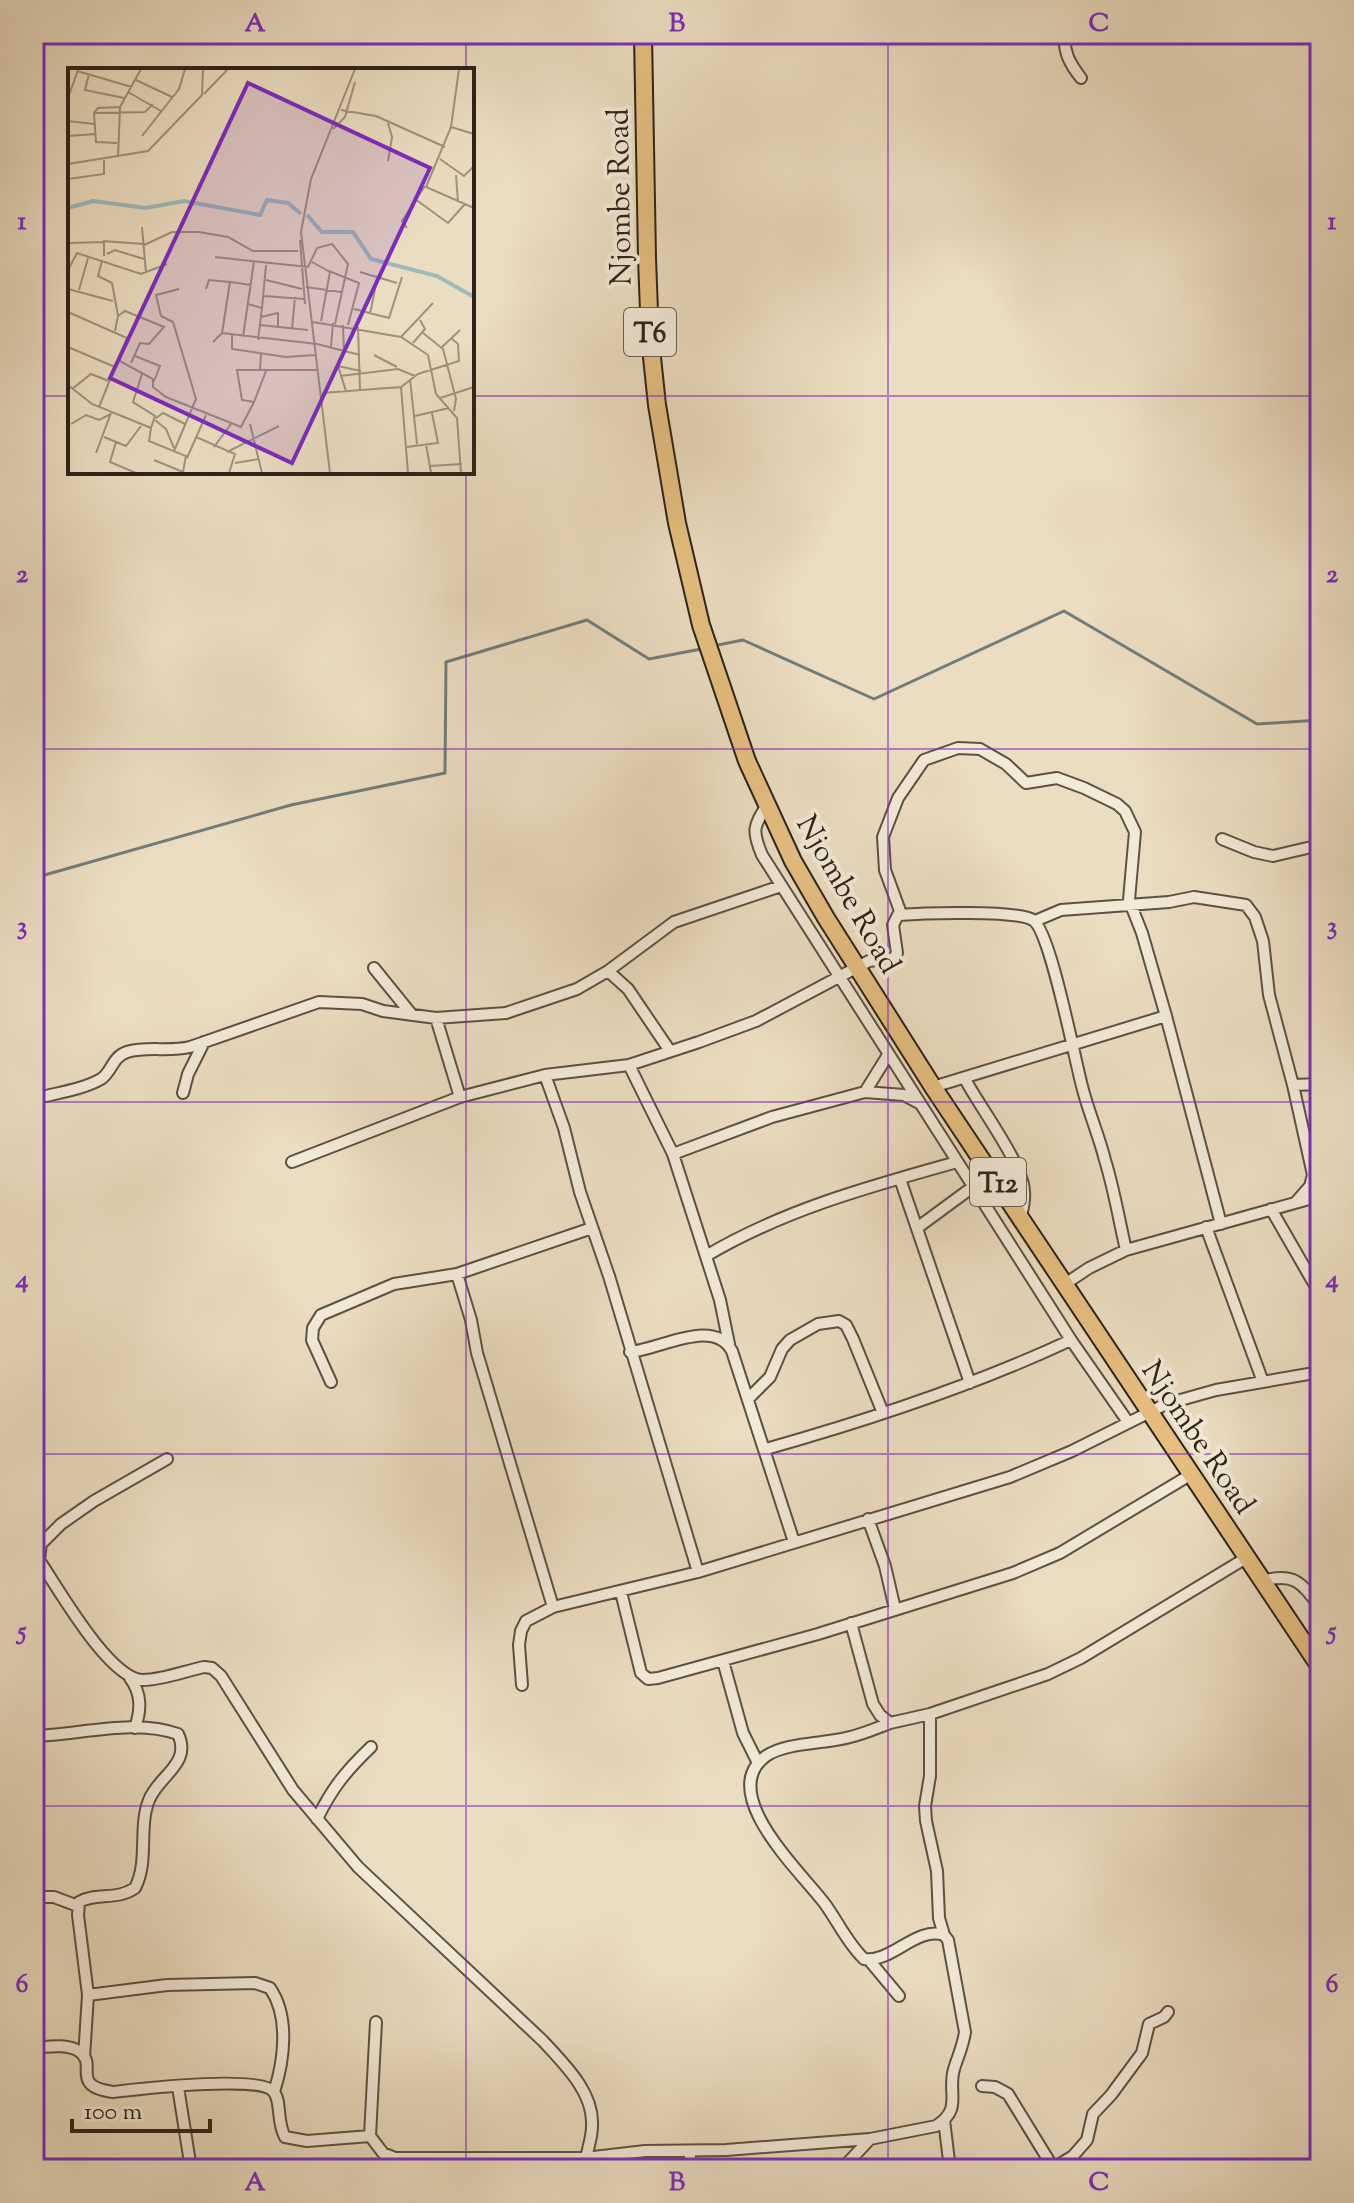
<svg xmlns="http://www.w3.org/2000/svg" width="1354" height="2203" font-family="'Sorts Mill Goudy',serif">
<rect width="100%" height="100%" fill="#ebddc1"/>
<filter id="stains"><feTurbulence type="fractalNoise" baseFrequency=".0025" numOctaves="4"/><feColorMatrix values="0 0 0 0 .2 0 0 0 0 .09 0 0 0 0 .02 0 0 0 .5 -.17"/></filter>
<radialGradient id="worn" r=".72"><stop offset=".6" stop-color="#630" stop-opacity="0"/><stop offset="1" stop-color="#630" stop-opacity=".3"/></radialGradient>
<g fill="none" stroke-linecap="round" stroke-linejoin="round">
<path stroke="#707d7a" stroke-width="3" d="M713,646l30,-6 131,59 190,-88 193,113 63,-4
M34,878l257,-73 154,-32 1,-111 141,-42 62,39 52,-10"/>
<g stroke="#5c5142" stroke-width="14">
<path id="minor" d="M1065,34c-2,18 5,30 16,44
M767,805c-14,22 -15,26 -5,50l309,485 57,82
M1222,839l32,13 19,4 47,-11
M899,915c23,-2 118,-5 134,5 18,12 42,142 50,170 6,23 16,46 22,70 9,29 14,60 21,90
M1035,921l26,-11 108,-8 25,-5 52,8 9,12 8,24 6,54 24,90 20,90 -3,11 -14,16
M374,968l38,47
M608,971l20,18 42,62
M436,1018l24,79
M629,1065l44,89 47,146 9,44
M545,1075l19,53 16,64 29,84 89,296
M965,1079c14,27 58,85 59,112 1,8 -1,17 -3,25
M1293,1085l27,-1
M933,1087l233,-71
M865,1092l23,-37
M183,1093l5,-19 16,-32
M34,1099c21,-6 48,-9 67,-20 11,-7 11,-22 26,-27 19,-6 43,0 63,-5l129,-45 43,2 21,7 53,7 70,-5 71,-24 31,-18 66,-49 107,-36
M673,1154l99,-37 93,-25 39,3 15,8
M292,1162l168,-65 85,-22 84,-10 70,-23 57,-21 113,-60 25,-3 3,-5 -4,-28 7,-14 -15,-41 -2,-33 15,-39 26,-38 34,-12 22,1 26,15 20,19 31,-5 27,10 33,16 8,7 10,21 -6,68 13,33 24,83 55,208
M900,1179l70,204
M1271,1209l49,85
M1206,1227l57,155
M917,1228l57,-42
M706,1256c77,-46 165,-70 251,-94
M1065,1284l24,-16 37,-18 194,-54
M630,1352c31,-3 84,-35 102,-1l62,191
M331,1382l-19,-42 1,-12 8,-13 73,-31 63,-10
M748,1399l22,-22 12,-28 8,-9 28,-16 21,-3 7,4 7,14 30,74
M766,1449c103,-29 207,-63 305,-109
M167,1459l-73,42 -33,23 -20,20 -2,16c19,28 70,119 104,120 19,0 42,-9 61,-13l8,1 9,8 72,114 65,77 185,174c21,23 51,51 49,85 0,15 -7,28 -7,43
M868,1519l17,47 10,43
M1262,1581c32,-9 39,1 58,26
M621,1592l20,81 7,6 10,-1 160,-44 195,-61 47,-20 130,-78
M553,1607l-76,-254 -6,-33 -14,-46 135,-46
M851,1623l22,81 7,11 10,8 40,-9 118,-40 33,-16 165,-100
M723,1661l20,72 15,30
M130,1678c12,16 11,32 5,50
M522,1685l-3,-40 2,-14 5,-10 27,-14 145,-35 312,-95 62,-26 94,-47 50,-14 104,-18
M930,1714v62l-5,30 1,15 11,50 2,47 5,17
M34,1736c45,-1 100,-18 144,-2 14,30 -19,41 -29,66 -11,27 0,62 -14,88 -19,13 -39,4 -56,14l-1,13 10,80 -4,62
M317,1819c15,-31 29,-48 54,-72
M34,1897h20l24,9
M869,1960l30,36
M88,1995l79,-10 88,-2 15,5c20,29 14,73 4,104
M34,2048c13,-1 34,-5 46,4 18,13 -11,34 33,40 26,-3 145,-17 160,-1 9,9 3,30 12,46l22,4 63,-5 13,17 12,5h190l60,-7 81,-1 144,-11 66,-13c27,-17 11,-33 18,-57 4,-13 9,-23 11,-37l-17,-92 -4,-5c-28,-9 -52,28 -80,24 -16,-15 -26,-37 -39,-55 -23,-31 -110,-111 -59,-148 20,-14 60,-12 84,-19 13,-3 27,-9 40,-14
M982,2086l13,1 13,7 46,75
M178,2087l13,82
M944,2120l6,49
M370,2136l6,-114
M378,2169l9,-12
M690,2169v-17
M842,2169l28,-30
M1052,2169l21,-13 14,-16 6,-26 18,-19 31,-42 7,-29 15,-7 4,-5"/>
</g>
<g stroke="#2d2217" stroke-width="20">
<path id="trunk" d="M643,34l4,224 3,80 7,67 20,118 24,102 46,136 46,100 33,57 107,169 387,580"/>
</g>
<use href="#minor" stroke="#f2e9d7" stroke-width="10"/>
<use href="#trunk" stroke="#e6be80" stroke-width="16"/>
</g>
<path fill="none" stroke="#7b2cbf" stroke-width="2" stroke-opacity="0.55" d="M466,34v36M888,34v2135M34,396h36M472,396h848M466,472v1697M34,749h1286M34,1102h1286M34,1454h1286M34,1806h1286"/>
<g text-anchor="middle" stroke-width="8" stroke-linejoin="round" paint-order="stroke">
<g fill="#f2e9d7" stroke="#685e51" stroke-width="2">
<rect x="624" y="308" width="52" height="48" rx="6"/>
<rect x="970" y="1158" width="56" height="48" rx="6"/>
</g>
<g font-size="28" font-weight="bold" fill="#2d2217">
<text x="650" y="342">T6</text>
<text x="998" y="1192">T12</text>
</g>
<g font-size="30" fill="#2d2217" stroke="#f2e9d7">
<text transform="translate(619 197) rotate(-91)" y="10">Njombe Road</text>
<text transform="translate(849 894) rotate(60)" y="10">Njombe Road</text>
<text transform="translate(1199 1437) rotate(56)" y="10">Njombe Road</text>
</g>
</g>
<g transform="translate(68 68)">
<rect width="406" height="406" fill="#ebddc1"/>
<path fill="none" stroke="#9cbabc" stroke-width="4" d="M0,140l25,-7 53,7 38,-7 76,14 7,-15 21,3 13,11M239,147l15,17h31l18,27 66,17 37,21"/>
<path fill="none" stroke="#9f927d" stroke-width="2" d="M391,1l-8,58 -25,60 48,21M9,3l55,16M21,6l-4,16 39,8M68,12l36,17M60,24l33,19M136,26l24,-25M0,30l10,-28M273,42l35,6 69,31M26,45l51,-1 8,-8M0,53l26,3M320,55l4,14 -4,24M383,59l23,7M265,61l12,-12 10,-35M0,68l27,-2M74,68l37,-47 6,-20M49,75l-21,-1 -2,-29 4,-5 22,-1M50,89l2,-50 21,-38M372,91l24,17 10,-10M0,96l80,-13 54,-56 1,-26M388,107l2,27M0,111l36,-5v-14M347,131l33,24 17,-19M74,159l4,46M339,160l-5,-7 23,-35M232,172l5,64M35,173l41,3M0,175l36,-1v14M76,177l28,-13h27l29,5 25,14h45M39,186l8,-4 29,9M147,189l93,10 9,-19 15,-4 16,20 -13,60M34,193l-4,15 14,7 6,33 -3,15M244,194l18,10 -9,49M0,202l9,-17 64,21 26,-10M261,203l30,12 -11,42M292,204l37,11M198,212l36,9M238,219l35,5M0,221l45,12M138,221l3,-9 21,2M11,222l9,-32M196,228l40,3M180,236l14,4 -4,32M194,240l4,-43M286,241l35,9 13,-41M0,244l59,26 -28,69M302,246l7,-35M50,248l7,-5 39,16 -15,17 -9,-1 -9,20M193,249l17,-4v15M245,254l88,15 27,18 8,39 21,24 4,55M192,257l48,5M275,257l1,26M290,259l2,63M224,261l3,-32M154,265l8,-51 21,3M355,265l20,16 13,50 -2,12M164,267v14l54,8 29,-2M175,269l11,-76M333,269l32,-34M145,274l9,-9 95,11 43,11M345,275l12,-14 -5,-9M0,279l47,20M263,279l2,-24M374,279l18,-17M193,286l-1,16h57M306,287l23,12M67,288l25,10 -6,15M50,292l35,19v8l13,10 75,30 13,-25 -12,-2 -5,-30h23M74,306l-9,28 22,14 -4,12M272,308l58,-7 17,7M342,311l7,65M0,317l24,19 59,24 -2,13 37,15 -3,16M333,319l7,86M4,321l19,-15 18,7M278,323l-8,-25 23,5M254,325l79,-6 17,-13 41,-13 -1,-17 -7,-6M372,330l34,-11M186,334l12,-31M347,348l34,-8M88,350l7,-5 22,11M87,352l11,9 8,19M3,356l15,-9 13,5 12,-6M182,356l12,49M36,369l22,9 15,-20M128,369l39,17 -6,19M48,374l-6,20 26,11M358,376l5,29M146,379l17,-23M339,379l31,-4 -6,-30M106,383l22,-52 -23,-77 -12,-6 -5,-21 23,-6M159,384l52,-26M28,385l15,-40M119,390l19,-43M86,392l29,12M167,395l24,-4M362,398l32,-2M262,405l-29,-241 10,-53 44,-110"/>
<path fill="#7b2cbf" fill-opacity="0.15" stroke="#7b2cbf" stroke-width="4" d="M180,15l182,85 -138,295 -182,-85z"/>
<rect width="406" height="406" fill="none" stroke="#2d2217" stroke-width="4"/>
</g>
<rect width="1354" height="2203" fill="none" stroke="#ebddc1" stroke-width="88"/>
<path d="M72 2119v12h138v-12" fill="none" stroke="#2d2217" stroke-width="4"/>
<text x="84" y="2119" font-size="24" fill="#2d2217" stroke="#f2e9d7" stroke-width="6" paint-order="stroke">100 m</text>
<rect x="44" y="44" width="1266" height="2115" fill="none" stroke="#7b2cbf" stroke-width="3"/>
<g font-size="26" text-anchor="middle" font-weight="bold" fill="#7b2cbf">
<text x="255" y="31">A</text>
<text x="677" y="31">B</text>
<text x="1099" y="31">C</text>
<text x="22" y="229">1</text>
<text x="1332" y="229">1</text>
<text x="22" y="582">2</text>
<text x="1332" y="582">2</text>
<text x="22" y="934">3</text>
<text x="1332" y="934">3</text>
<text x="22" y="1287">4</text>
<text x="1332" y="1287">4</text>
<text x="22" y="1639">5</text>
<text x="1332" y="1639">5</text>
<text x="22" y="1992">6</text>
<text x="1332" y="1992">6</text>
<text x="255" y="2190">A</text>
<text x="677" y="2190">B</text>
<text x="1099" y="2190">C</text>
</g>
<rect width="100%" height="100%" filter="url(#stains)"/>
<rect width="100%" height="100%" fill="url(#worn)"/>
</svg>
